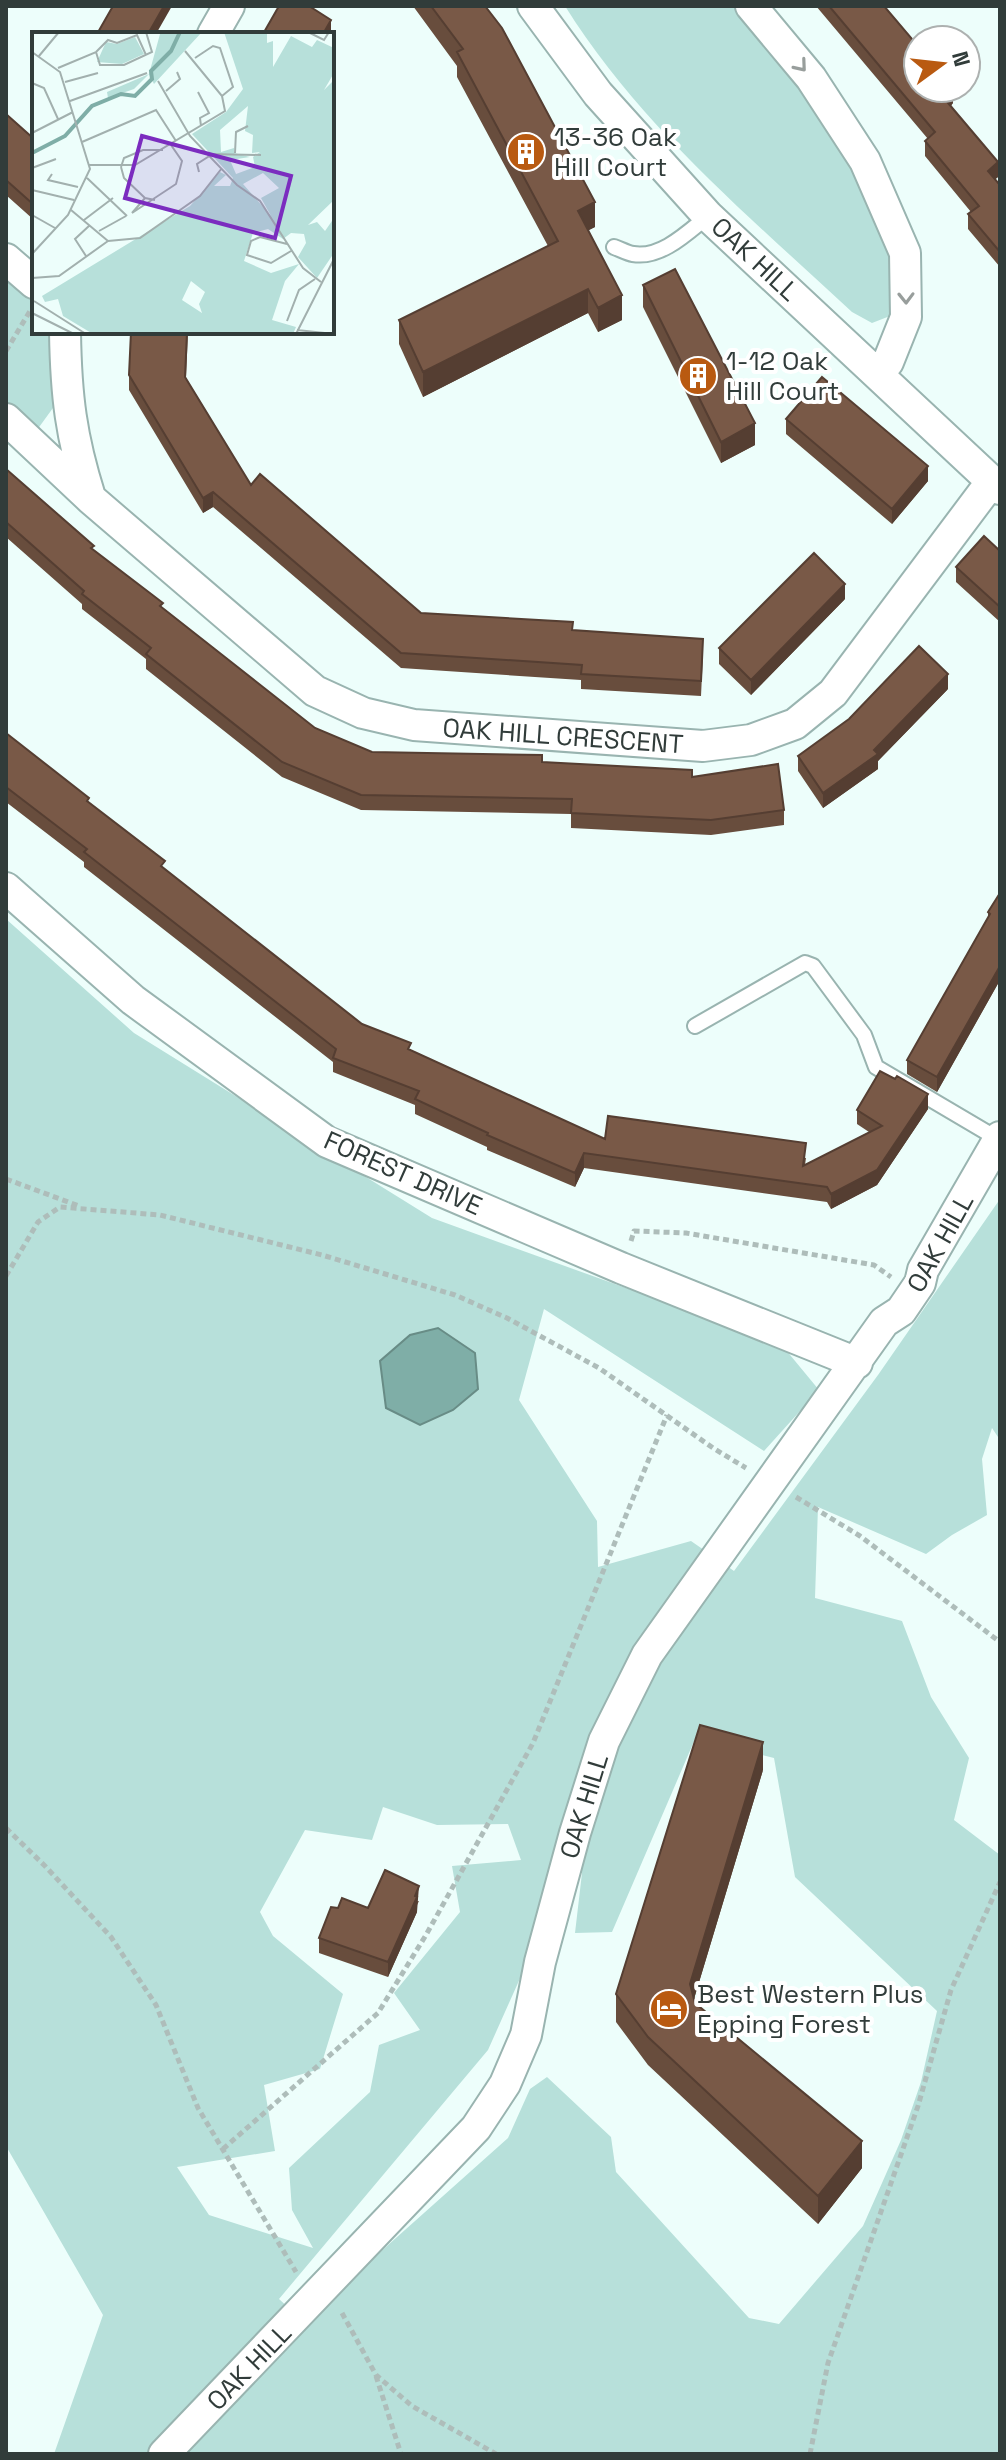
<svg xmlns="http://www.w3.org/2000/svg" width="1006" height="2460" font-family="'Space Grotesk',sans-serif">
<rect width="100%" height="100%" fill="#edfefb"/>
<path fill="#b7e0da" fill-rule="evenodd" d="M565,6h173l85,101 69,139 4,48 -6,22 -18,7 -20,-11c-102,-95 -212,-186 -287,-306z
M6,259l28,24v49h31l1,58 -37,51 -23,-22z
M6,919l128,114 298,185 349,126 38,46 -55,61 -220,-142 -25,91 78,121 1,46 93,-26 43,30 144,-196 122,-176v241l-8,-12 -10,31 5,56 -35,20 -26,19 -108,-47 -3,91 87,23 29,76 38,61 -15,62 46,35v599h-946l49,-139 -97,-169zM695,1739l79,19 21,119 142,134 -16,71 -20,58 -38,86 -84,98 -30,-6 -133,-146 -5,-35 -64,-60 -17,12 -22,49 -205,183 -24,-22 209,-249 42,-94 21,-90 31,7 -7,60 37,-1zM383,1807l54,18 71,-1 13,36 -69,6 8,46 -66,81 26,37 -41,15 -9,47 -81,76 3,42 21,38 -104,-33 -32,-48 98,-16 -11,-66 56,-16 23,-75 -70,-58 -13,-24 45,-82 67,10z"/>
<path fill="#7faea7" stroke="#688c86" stroke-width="2" d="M438,1328l37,25 3,36 -25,21 -33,15 -34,-17 -6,-47 30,-26z"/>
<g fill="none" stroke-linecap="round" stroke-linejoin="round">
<g stroke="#99b4b0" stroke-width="18">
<path id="lane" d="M614,247c6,2 13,6 19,7 28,5 55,-22 75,-38
M695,1026l110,-63 8,3 51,69 12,32 122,72"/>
</g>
<g stroke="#99b4b0" stroke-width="34">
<path id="street" d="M533,6l65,88 110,122 292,273
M751,6l60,72 54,83 40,92 1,64 -18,45 -11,12
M213,34l16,-28
M6,259l28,24
M65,332c1,64 6,105 25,165
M6,419l85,80 224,192 48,22 51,12 289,21 48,-6 44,-16 38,-31 159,-212
M6,888l127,112 194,142 294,126 236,95
M164,2454l312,-326 29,-44 21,-49 14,-73 35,-129 29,-92 43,-86 237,-333 17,-11 19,-28 3,-13 77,-133"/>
</g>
<path stroke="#aebdba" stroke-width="5" stroke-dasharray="6 4" stroke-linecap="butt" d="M6,351l24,-40
M6,1179l73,27
M631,1241l3,-10 52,2 188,32 17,12
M6,1276l32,-54 22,-15 100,8 162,40 133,40 52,23 92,50 114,80 33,20
M796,1497l64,39 140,106
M6,1828l39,38 66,71 45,68 42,103 98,164
M223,2149l155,-136 48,-78 107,-192 134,-328
M342,2313l34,62 36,31 84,48
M376,2376l25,78
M810,2454l18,-91 90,-257 33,-116 49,-108"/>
<use href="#lane" stroke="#fff" stroke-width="14"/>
<use href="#street" stroke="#fff" stroke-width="30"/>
</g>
<path fill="#684d3d" d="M413,6h72l110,221 -7,3 34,90 -24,12 -10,-19 -165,84 -24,-53v-24l149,-74 -91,-169v-11z
M816,6h68l69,97 -2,3 47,71 -3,2 5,6v82l-32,-38v-15l3,-2 -46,-56v-15l3,-2z
M6,114l28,25v81l-28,-25z
M643,285l112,160 -34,18 -78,-156z
M188,332l-2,46 65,107 170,128 152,17 130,24 -2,42 -120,-7v-9l-180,-12 -188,-161 -10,6 -74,-123v-15z
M786,419l142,62 -36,43 -106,-90z
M6,469l88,81 69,58 152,120 57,24 170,10 150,14 92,34v15l-73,10 -140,-7v-14l-210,-4 -79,-33 -136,-108v-10l-64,-50v-5l-76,-67z
M1000,551v71l-44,-40v-15z
M845,599l-94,96 -32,-31v-16z
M948,689l-70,72v8l-55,39 -25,-37v-15z
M6,733l83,69 76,67 197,155 49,26 194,89 201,19 -1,7 64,-33 -12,-8v-14l71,-1 -51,76 -46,24 -4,-7 -243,-34 -9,19 -88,-37v-3l-72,-33v-9l-82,-33v-10l-249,-195v-5l-78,-60z
M1000,893v87l-63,112 -30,-18v-14l81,-143v-5z
M763,1770l-69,229 1,4 167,165 -44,56 -170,-159 -32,-43v-28z
M419,1901l-2,4v7l-29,65 -69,-24v-15l19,-30h30z"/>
<path fill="#553e32" d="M164,6h8l-16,28h-8z
M331,20v14h-8z
M953,88v15l-10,9v-15z
M998,162v15l-10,9v-15z
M595,202v25l-17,9v-25z
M588,289v24l-165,84v-25z
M622,295v25l-24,12v-24z
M755,423v22l-34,18v-21z
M928,466v15l-36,43v-15z
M213,492v15l-10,6v-15z
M845,584v15l-94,96v-15z
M948,674v15l-70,72v8l-55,39v-15l51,-43z
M1000,966v14l-63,112v-15z
M928,1094v15l-51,76 -46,24v-15z
M584,1153v15l-9,19v-14z
M763,1742v28l-73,242v-28z
M419,1886l-2,26 -29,65v-15z
M862,2141v27l-44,56v-28z"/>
<path fill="#795947" stroke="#553e32" stroke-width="2" d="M113,6h51l-16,28h-51z
M279,6h30l22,14 -8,14h-60z
M431,6h54l17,22 93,174 -17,9 44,84 -24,13 -10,-19 -165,83 -24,-52 159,-79 -101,-189 6,-3z
M829,6h55l34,40v42h35l-10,9 55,65 -10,9 12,14v67l-32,-38 11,-8 -54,-65 10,-9z
M6,114l28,25v66l-28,-25z
M675,269l80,154 -34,19 -78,-157z
M131,332h56l-2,45 66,108 9,-11 161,139 152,9 -1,8 131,9 -2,42 -120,-7 1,-9 -181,-12 -188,-161 -10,6 -74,-123z
M822,377l106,89 -36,43 -106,-90z
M6,469l88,77 -3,2 72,55 -3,3 155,122 57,24 170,3v7l150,8v7l86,-13 6,46 -73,10 -140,-7 1,-14 -211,-4 -79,-33 -136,-108 5,-6 -69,-54 2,-3 -78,-69z
M984,536l16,15v56l-44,-40z
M814,553l31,31 -94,96 -32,-32z
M919,646l29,28 -74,76 4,4 -55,39 -25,-37 51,-37z
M6,733l83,65 -2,3 78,60 -4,5 201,158 49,19 -3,6 197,90 3,-23 198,27 -3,23 79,-40 -25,-16 23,-39 15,8 2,-3 31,18 -51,76 -46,24 -4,-7 -243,-34 -9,20 -88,-38 1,-2 -73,-34 4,-8 -86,-33 3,-9 -252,-197 3,-3 -81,-62z
M1000,893v73l-63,111 -30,-17 83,-146 -2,-2z
M700,1725l63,17 -73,242 5,19 167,138 -44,55 -170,-159 -32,-43z
M385,1870l34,16 -4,10 2,1 -29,65 -69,-24 12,-31 7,1 4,-10 26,10z"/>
<defs><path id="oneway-chevron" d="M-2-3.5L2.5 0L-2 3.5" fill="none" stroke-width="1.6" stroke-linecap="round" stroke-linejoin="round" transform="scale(2)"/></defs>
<g stroke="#989e9c">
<use href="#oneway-chevron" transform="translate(801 66) rotate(50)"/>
<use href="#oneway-chevron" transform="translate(906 298) rotate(89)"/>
</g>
<defs>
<g id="building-disc" transform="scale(2)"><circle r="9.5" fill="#b95a11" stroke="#fff"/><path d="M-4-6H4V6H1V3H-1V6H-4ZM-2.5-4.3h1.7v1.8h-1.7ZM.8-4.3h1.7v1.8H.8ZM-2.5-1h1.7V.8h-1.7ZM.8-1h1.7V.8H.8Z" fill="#fff"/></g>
<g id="hotel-disc" transform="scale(2)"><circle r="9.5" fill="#b95a11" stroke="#fff"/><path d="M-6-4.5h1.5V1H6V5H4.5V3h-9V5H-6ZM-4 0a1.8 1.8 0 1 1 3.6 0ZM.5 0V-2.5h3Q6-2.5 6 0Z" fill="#fff"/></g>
</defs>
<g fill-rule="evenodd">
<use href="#building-disc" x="526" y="152"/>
<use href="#building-disc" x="698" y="376"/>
<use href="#hotel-disc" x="669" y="2009"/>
</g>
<g text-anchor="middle" stroke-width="8" stroke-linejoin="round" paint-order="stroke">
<g font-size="26" fill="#313c3a" stroke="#fff" text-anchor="start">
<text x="554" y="146">13-36 Oak<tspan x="554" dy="30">Hill Court</tspan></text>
<text x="726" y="370">1-12 Oak<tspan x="726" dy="30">Hill Court</tspan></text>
<text x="697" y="2003">Best Western Plus<tspan x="697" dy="30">Epping Forest</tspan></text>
</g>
<g font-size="26" fill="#313c3a" stroke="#fff">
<text transform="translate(755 259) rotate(43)" y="9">OAK HILL</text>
<text transform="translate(563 736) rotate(4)" y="9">OAK HILL CRESCENT</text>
<text transform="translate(403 1173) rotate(24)" y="9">FOREST DRIVE</text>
<text transform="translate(940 1243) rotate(-61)" y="9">OAK HILL</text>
<text transform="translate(584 1806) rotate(-73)" y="9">OAK HILL</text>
<text transform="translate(249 2367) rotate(-46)" y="9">OAK HILL</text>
</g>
</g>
<g transform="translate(32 32)">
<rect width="302" height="302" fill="#edfefb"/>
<path d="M170,0l-48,52 -5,-10 -15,15 -26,9 -1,-6 42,-18 11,-40zM192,0h43v11l6,-2v26l18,-31 21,11 5,-7 17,8v25l-10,17 10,-10v120l-26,25 9,-3 8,9 9,-13v35l-17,25 -19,-21 8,-14 -2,-9 -13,-1 -8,6 -15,-10 -15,4 -9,28 27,12 28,-9 -14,17 -13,39 24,7 -3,7h-200l-30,-18 -5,-17 -13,3 -3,-6 148,-90 30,-34 6,3 -12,11h16l3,-8 -41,-44 34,-22 17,-23zM216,74l-3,25 8,4 -1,18 8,-1 -7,5 2,10 -19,7 -6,-14 20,-3 -16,-4v-5l-13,4 -1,-22zM231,141l16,15 -18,10 10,18 -28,-32zM159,249l14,11 -6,12 3,9 -20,-13zM103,5l9,17 -22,10 -25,-2 9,-20 11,2z" fill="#b7e0da" fill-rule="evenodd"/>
<path fill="none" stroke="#7faea7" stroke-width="4" d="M0,121l33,-17 27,-30 29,-12 14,2 17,-17 -1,-8 20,-20 9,-19"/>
<path fill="none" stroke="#a2b0ae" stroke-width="2" d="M276,0l16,8 5,-8M0,20l28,20 30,97 -22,46 -36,39M64,20l12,-12 9,3 20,-8 9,20M7,24l20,-24M163,26l18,-12 7,2 13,39 -11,9M26,36l38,-16 4,13h24l28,-13 -6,-20M126,49l32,55 47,49 23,16 43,67 18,14M33,50l33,-9M0,51l12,5 14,31M134,59l14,-12 -3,-7M166,60l11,21 -9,5 1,8M38,69l77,-28M0,101l41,-21M50,110l74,-32 20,31M203,121l1,-21 12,-6M177,122l52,1M57,133h46l90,-54 -3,-15 -37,-45M89,135l3,11 21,20 10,2M89,135l3,-9 19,-8h20M0,136l24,-9M167,140l-2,-8 14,-9M20,142l-4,6 30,7M55,146l40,38M0,158l42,10M113,166l-13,15 44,-29 6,-23 -11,-16M39,178l37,31M0,183l23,13M52,188l29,-22M67,199l27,-15M76,209l32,-3 60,-42 22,-28M255,212l-27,-7 -9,4 -4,14 24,8 20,-12M54,224l-11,-17 15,-14M0,246l27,-2 49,-35M2,269l52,33M0,281l42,21M255,289l12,-31 16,-11M265,298l37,4M264,302l38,-75"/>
<path fill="#7b2cbf" fill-opacity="0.15" stroke="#7b2cbf" stroke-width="4" d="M110,104l149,40 -16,62 -150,-40z"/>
<rect width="302" height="302" fill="none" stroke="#313c3a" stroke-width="4"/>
</g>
<rect width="1006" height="2460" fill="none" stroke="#313c3a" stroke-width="16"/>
<g transform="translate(942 64) rotate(75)"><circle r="38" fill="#ffffff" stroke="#adb1b0" stroke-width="2"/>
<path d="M0-6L14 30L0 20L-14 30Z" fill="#b95a11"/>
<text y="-12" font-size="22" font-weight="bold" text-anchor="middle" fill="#313c3a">N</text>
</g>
</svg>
